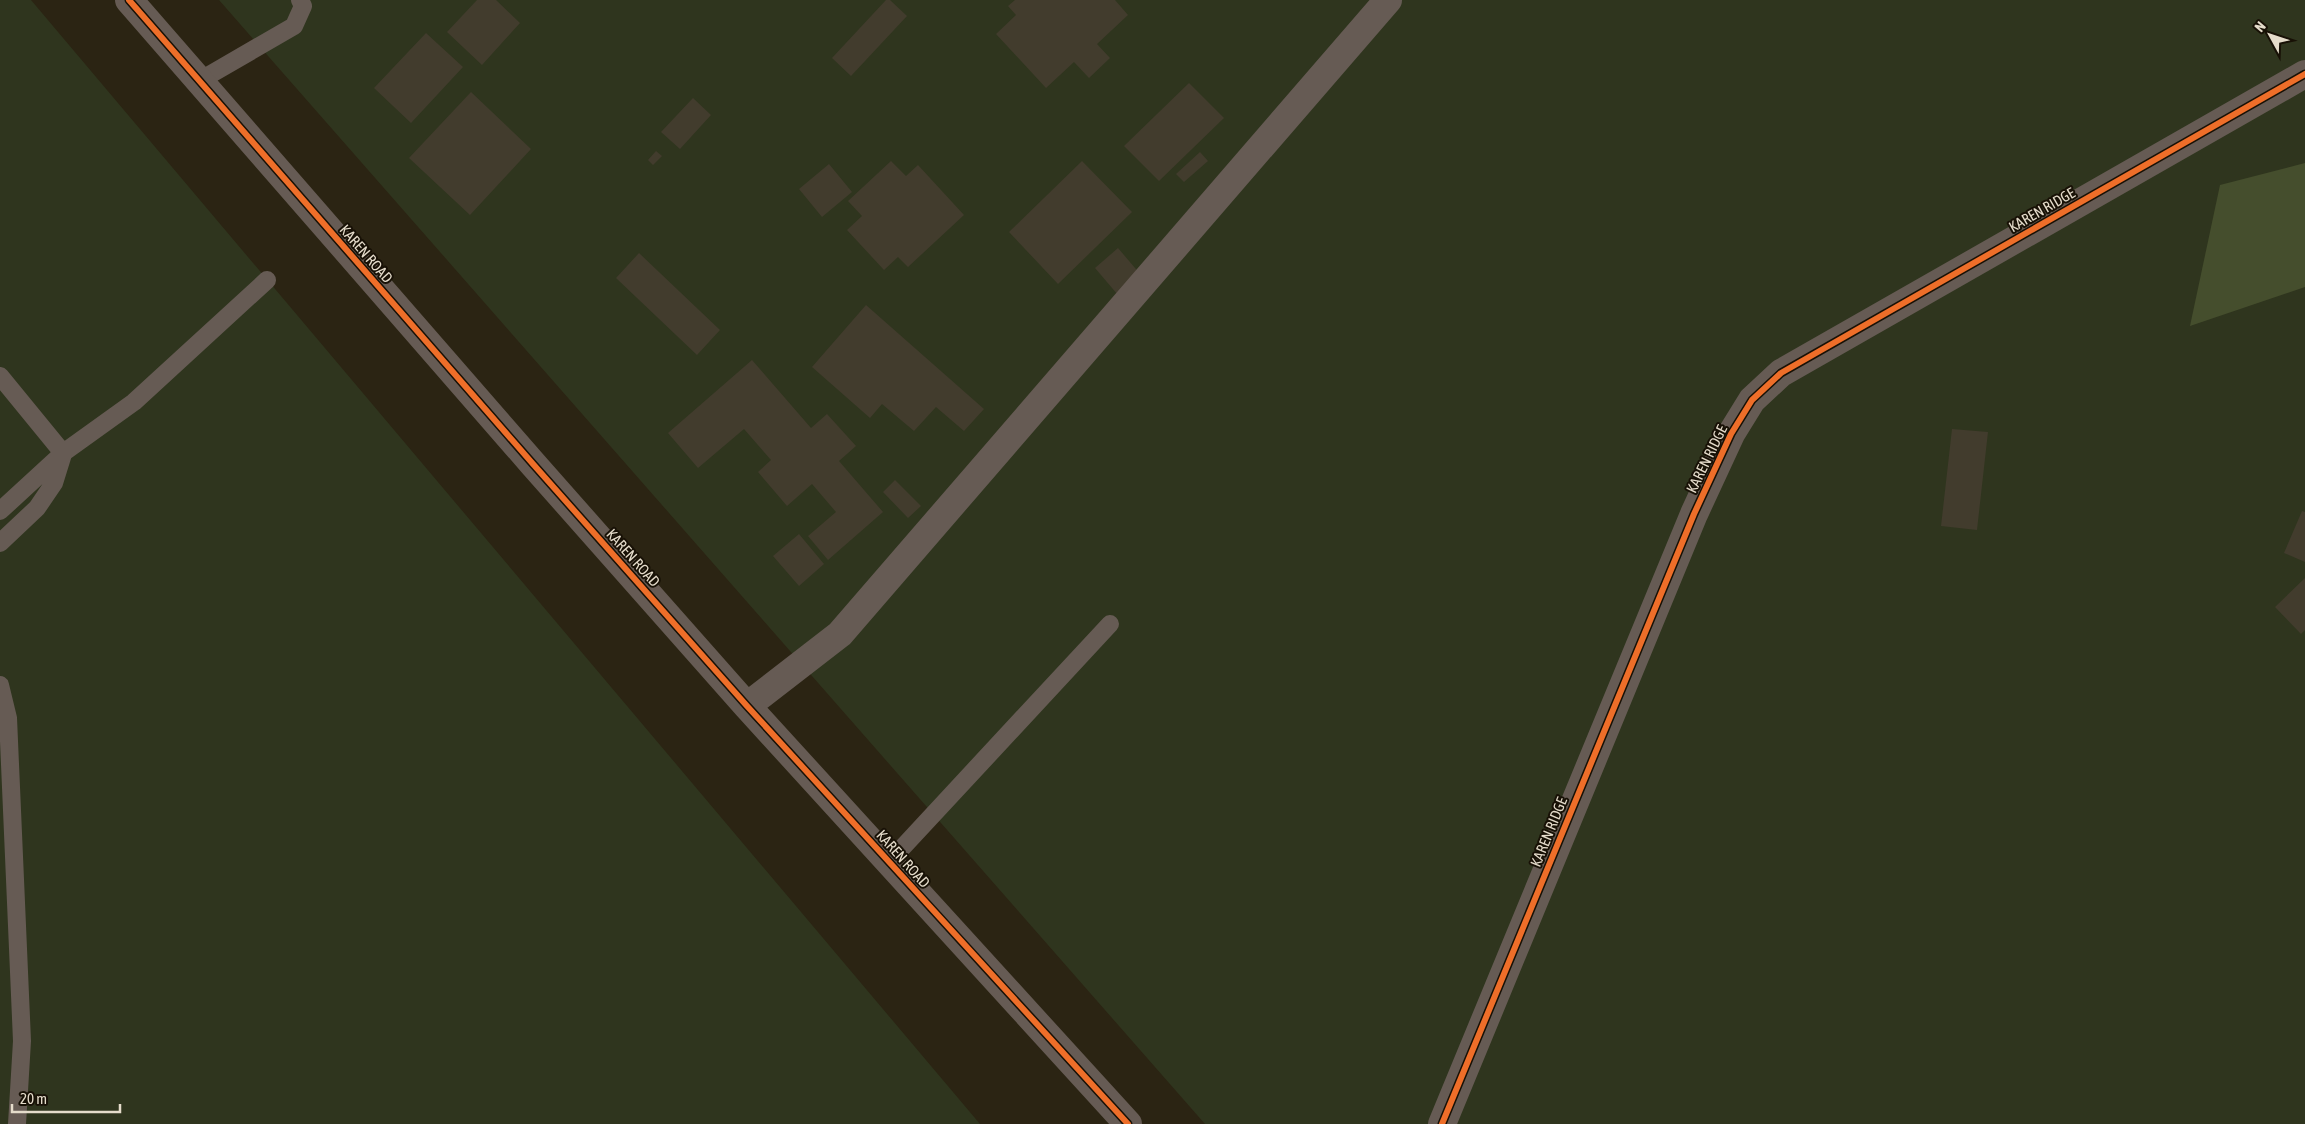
<svg xmlns="http://www.w3.org/2000/svg" width="2305" height="1124" font-family="'Asap Condensed',sans-serif">
<rect width="100%" height="100%" fill="#2b2413"/>
<path fill="#2f351e" d="M0,0h31l949,1124h-980z
M219,0h2086v1124h-1100z"/>
<path fill="#454e2d" d="M2305,163v124l-115,39 30,-141z"/>
<path fill="#423c2d" d="M477,0h19l24,23 -38,42 -35,-33z
M886,0h4l17,16 -56,60 -19,-18z
M1015,0h100l13,15 -31,29 13,14 -21,20 -15,-16 -28,26 -50,-54 20,-19 -8,-9z
M426,33l37,34 -52,56 -37,-35z
M1189,83l35,35 -65,63 -35,-35z
M471,92l60,57 -61,66 -61,-57z
M693,98l18,17 -31,34 -19,-17z
M656,151l6,5 -9,9 -5,-5z
M1200,152l8,9 -24,21 -8,-8z
M891,161l15,15 12,-11 46,50 -56,52 -10,-10 -14,13 -37,-40 15,-14 -14,-15z
M1082,161l50,51 -74,72 -49,-52z
M829,164l23,28 -30,25 -23,-28z
M1118,248l23,27 -23,20 -23,-27z
M639,253l81,77 -23,25 -81,-77z
M866,305l118,104 -20,22 -28,-24 -22,24 -32,-27 -12,14 -58,-51z
M752,360l59,68 16,-14 29,32 -17,15 44,51 -55,48 -20,-24 28,-24 -24,-28 -25,22 -29,-34 13,-12 -27,-31 -46,39 -30,-35z
M1952,429l36,3 -11,98 -36,-4z
M895,480l26,26 -13,12 -25,-26z
M2302,511l3,1v50l-21,-9z
M799,534l25,30 -25,22 -26,-30z
M2305,578v52l-4,4 -26,-27z"/>
<g fill="none" stroke-linecap="round" stroke-linejoin="round">
<path stroke="#665b54" stroke-width="18" d="M199,81l95,-55 9,-20 -3,-6
M0,376l63,77
M0,511l63,-58 71,-51 133,-122
M0,543l37,-35 17,-25 9,-29
M0,685l8,33 14,323 -5,83
M889,862l221,-238"/>
<path stroke="#665b54" stroke-width="28" d="M129,0l404,464 214,242 381,418
M747,706l93,-72 548,-634
M1442,1124l252,-610 37,-80 21,-34 29,-27 524,-299"/>
<g stroke="#181106" stroke-width="9">
<path id="cycleway" d="M129,0l404,464 214,242 381,418
M1442,1124l252,-610 37,-80 21,-34 29,-27 524,-299"/>
</g>
<use href="#cycleway" stroke="#ee6e29" stroke-width="6"/>
</g>
<g text-anchor="middle" stroke-width="4" stroke-linejoin="round" paint-order="stroke">
<g font-size="15" fill="#e5dccb" stroke="#181106">
<text transform="translate(2042 210) rotate(-30)" y="5">KAREN RIDGE</text>
<text transform="translate(366 254) rotate(49)" y="5">KAREN ROAD</text>
<text transform="translate(1707 459) rotate(-64)" y="5">KAREN RIDGE</text>
<text transform="translate(633 558) rotate(48)" y="5">KAREN ROAD</text>
<text transform="translate(1549 832) rotate(-68)" y="5">KAREN RIDGE</text>
<text transform="translate(903 859) rotate(48)" y="5">KAREN ROAD</text>
</g>
</g>
<g transform="translate(2270 35) rotate(310)" stroke="#181106" stroke-width="4" paint-order="stroke">
<path d="M0-4L9 19L0 12L-9 19Z" fill="#e5dccb"/>
<text y="-8" font-size="14" font-weight="bold" text-anchor="middle" fill="#e5dccb">N</text>
</g>
<path d="M12 1104v8h108v-8" fill="none" stroke="#e5dccb" stroke-width="2.5"/>
<text x="20" y="1104" font-size="15" fill="#e5dccb" stroke="#181106" stroke-width="4" paint-order="stroke">20 m</text>
</svg>
